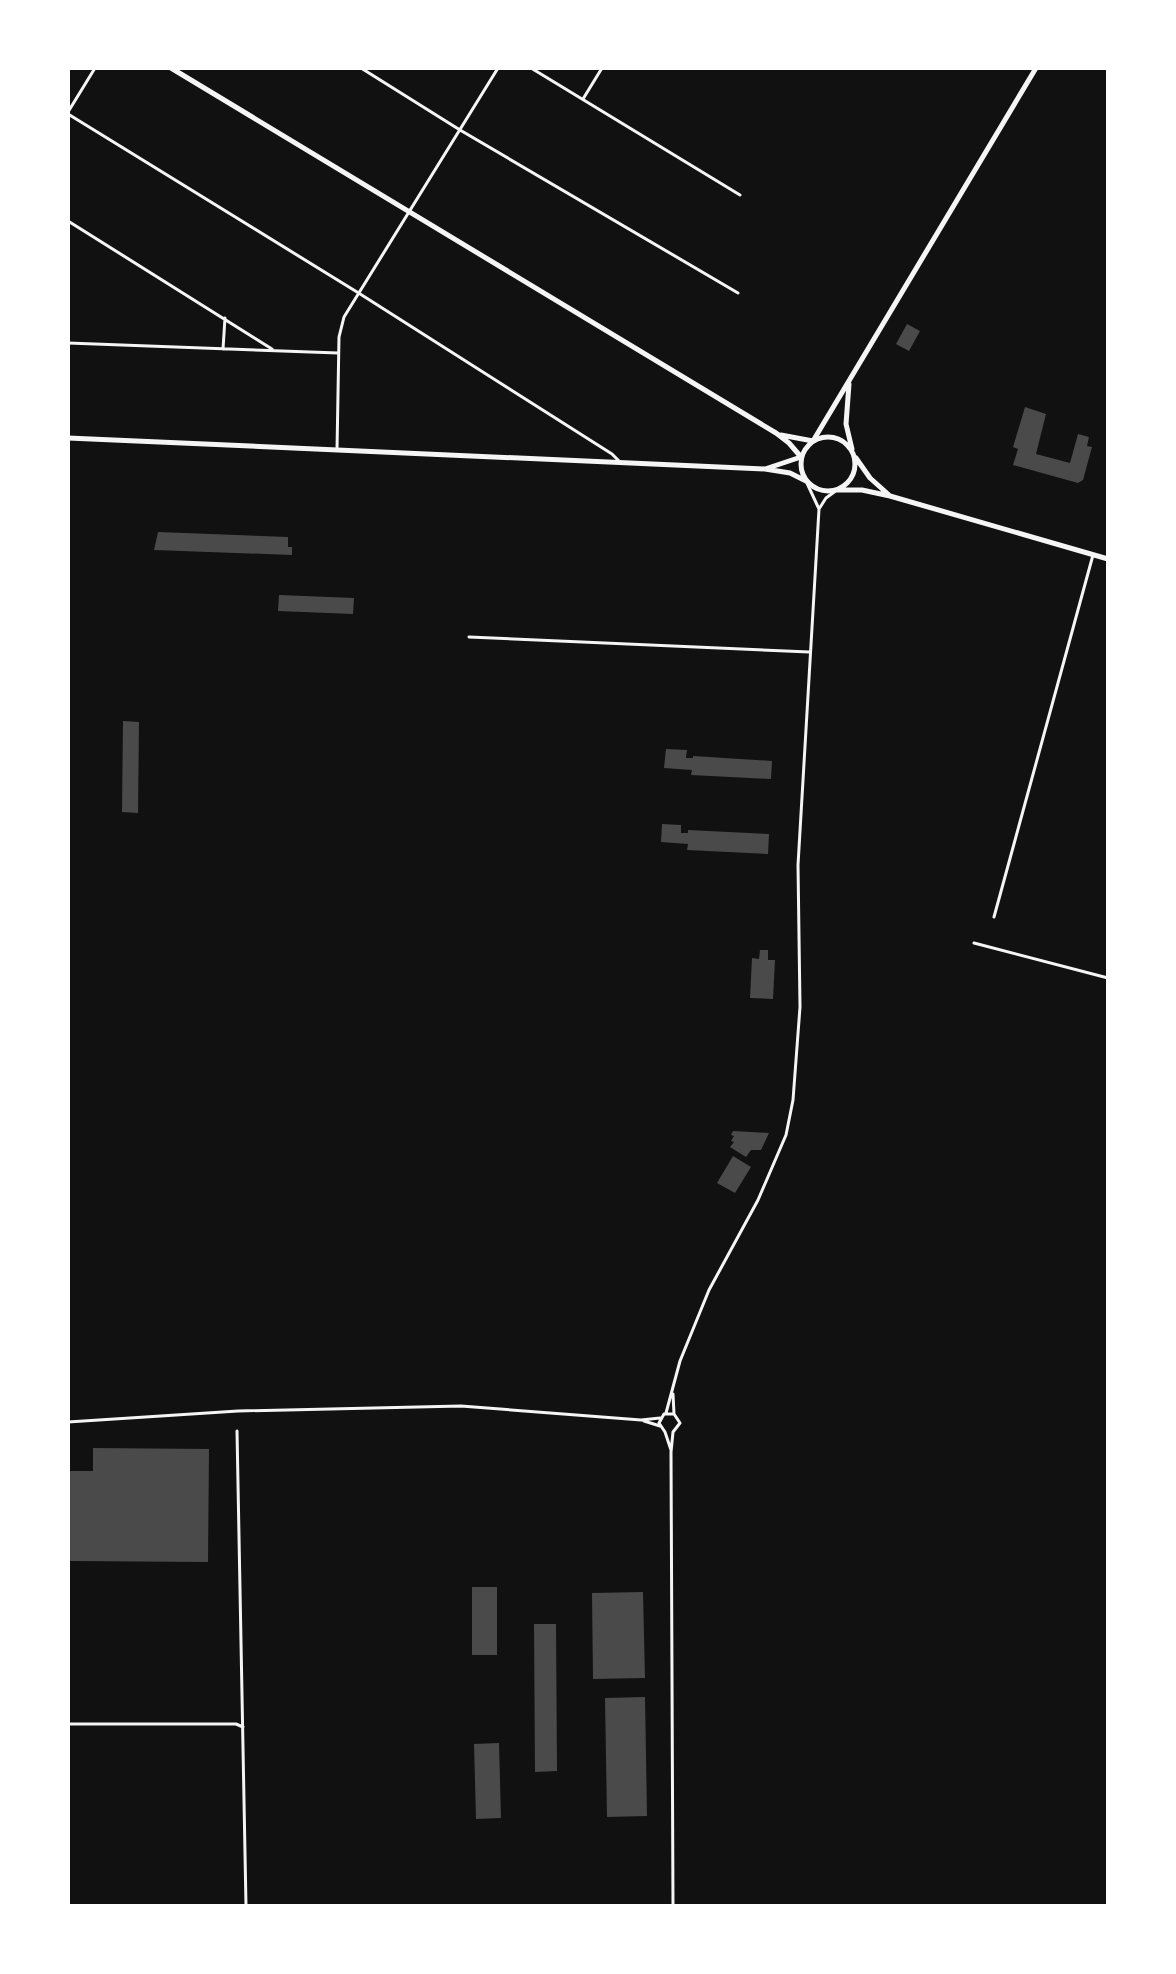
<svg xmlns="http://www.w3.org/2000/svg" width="1176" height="1974" font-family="Ubuntu,sans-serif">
<rect width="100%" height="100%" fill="#111"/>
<path fill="#4a4a4a" d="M907,324l13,7 -11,20 -13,-7z
M1025,407l21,7 -10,40 34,9 8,-29 11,3 -2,9 5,1 -9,33 -5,3 -65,-18 5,-16 -5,-2z
M158,532l130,5v10h4v8l-138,-5z
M279,595l75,3 -1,16 -75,-3z
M123,721l16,1 -1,91 -16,-1z
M666,749l21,1 -1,8h7v-2l79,5 -1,18 -80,-4 1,-5 -28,-2z
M662,824l19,1v8h7v-3l81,4 -1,20 -81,-4 1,-6 -27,-2z
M760,950h8v10h7l-2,39 -23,-1 2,-40 7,1z
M733,1131l36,2 -8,17h-10l-5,7 -16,-10 4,-5 -3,-1 3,-5 -3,-1z
M733,1156l18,11 -16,26 -18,-10z
M93,1448l116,1 -1,113 -139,-1 1,-90h23z
M472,1587h25v68h-25z
M643,1592l2,86 -52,1 -1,-86z
M534,1624h22l1,147 -22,1z
M645,1697l2,119 -40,1 -2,-119z
M499,1743l2,75 -25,1 -2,-75z"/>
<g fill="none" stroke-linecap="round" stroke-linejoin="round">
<path stroke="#f5f5f5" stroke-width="3" d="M361,68l99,62 278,163
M531,68l209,127
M583,99l19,-31
M68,112l27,-44
M68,114l289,178 255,162 7,7
M68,221l204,128
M68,343l270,10
M223,349l2,-31
M337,450l2,-113 5,-20 154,-249
M819,509l7,-11 11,-8
M469,637l340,15
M994,917l99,-362
M974,943l134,35
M666,1413l14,-52 29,-71 49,-90 28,-65 7,-35 7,-93 -2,-142 21,-356 -13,-28
M644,1421l16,5
M68,1422l170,-11 223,-5 180,14 19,-2
M237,1431l9,475
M671,1450l-6,-18 -6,-9 5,-9h10
M68,1724h168l7,3
M673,1906l-2,-454 2,-20 7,-9 -6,-9 -1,-20"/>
<path stroke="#f5f5f5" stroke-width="5" d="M171,68l605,365 13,10 12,14 -36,12
M849,384l-3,40 6,25
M781,435l32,6 223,-373
M801 464a27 27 0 1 1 54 0a27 27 0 1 1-54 0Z
M68,438l697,31 25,4 16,8
M856,458l14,20 19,17
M837,490h25l28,6 218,63"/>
</g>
<rect width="1176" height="1974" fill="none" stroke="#ffffff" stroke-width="140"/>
</svg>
